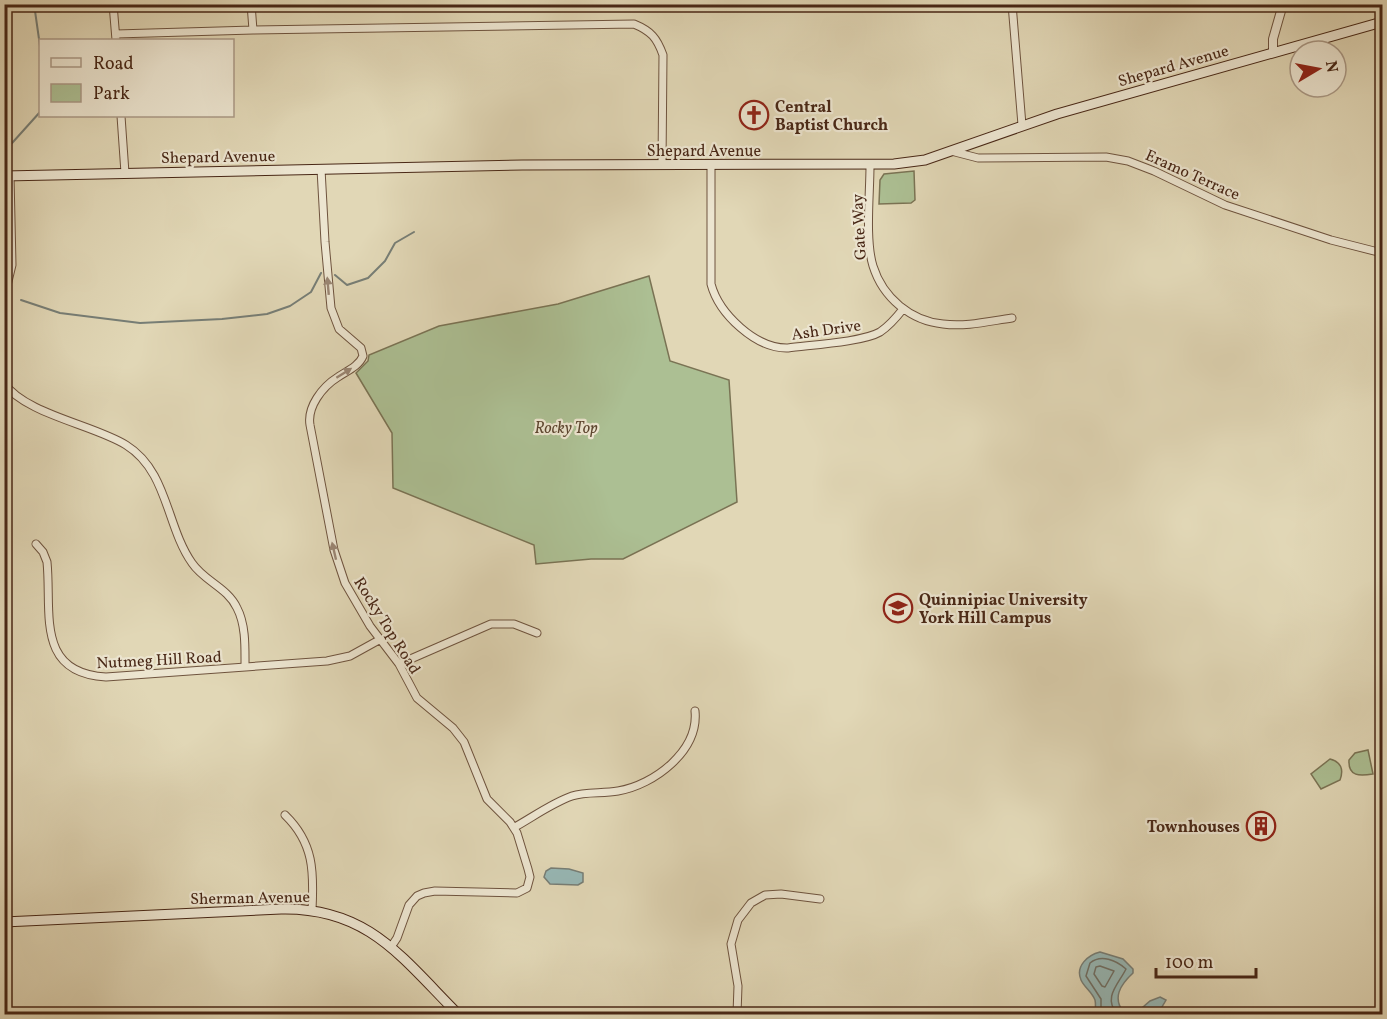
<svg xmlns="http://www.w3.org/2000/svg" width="1387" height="1019" font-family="Vollkorn,serif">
<rect width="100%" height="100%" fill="#e1d7b6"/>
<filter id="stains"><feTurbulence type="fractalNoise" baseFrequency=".00333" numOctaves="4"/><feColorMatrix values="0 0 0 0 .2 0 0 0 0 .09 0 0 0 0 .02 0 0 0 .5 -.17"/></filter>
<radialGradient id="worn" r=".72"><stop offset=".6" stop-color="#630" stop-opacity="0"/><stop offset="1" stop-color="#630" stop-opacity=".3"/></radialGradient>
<path fill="#acbf93" stroke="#7a7354" stroke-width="1.5" d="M914,171l1,29 -4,3 -32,1 1,-24 4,-6z
M649,276l21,85 59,19 8,122 -114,57h-32l-55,5 -2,-19 -141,-57 -1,-55 -36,-60 12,-12 1,-6 70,-29 119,-22z
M1368,750l5,24c-13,2 -25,3 -24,-14l6,-7z
M1330,759c11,3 14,10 10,21l-19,9 -10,-15z"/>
<path fill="#97b8b6" stroke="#777e76" stroke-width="1.5" d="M551,868l18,1 14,4v9l-5,3 -28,-1 -6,-7 2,-6z
M1100,952l23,7 10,10v4c-13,12 -21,25 -9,40l6,1h-34c-1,-4 0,-10 -1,-14 -3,-8 -11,-13 -14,-20 -6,-14 7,-25 19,-28z
M1160,997l6,3 -4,7v7h-27l15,-13z"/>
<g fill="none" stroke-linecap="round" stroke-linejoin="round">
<path stroke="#707066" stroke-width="1.5" d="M1100,966l14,5 -9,16 -3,-1 -8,-12 2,-7z
M1101,1014v-15l-15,-23 4,-13c11,-9 26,-3 36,6 -8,16 -23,28 -9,45"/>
<path stroke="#777e76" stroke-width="2" d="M34,4l6,42
M4,152l36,-40
M335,275l12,10 21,-7 17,-17 10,-18 19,-11
M21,300l39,13 80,10 82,-4 45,-5 23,-8 21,-14 10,-19"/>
<g stroke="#6e533e" stroke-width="9">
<path id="minor" d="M113,4l3,36
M251,4l2,26
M1012,4l10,121
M116,34l137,-4 381,-6c17,7 23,14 29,31l-1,109
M121,116l4,57
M951,151l27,7 128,-1 22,4 26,10 71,34 106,35 51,13
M711,164v120c8,30 45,65 77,64 22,-3 75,-6 92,-16 9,-6 16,-14 23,-23
M870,166c0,28 -5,74 3,100 10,32 38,55 70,58 23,3 47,-3 69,-6
M321,169l4,73 6,66 8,21 22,19 2,8c-4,10 -16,15 -25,21 -16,10 -31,30 -28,48l24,125 11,33 25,43 29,38 18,34 36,30 11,14 23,57 23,23 7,11 11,36 2,8 -3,11 -10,5 -82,-2 -11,2 -7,3 -8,9 -12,33 -6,9
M4,298l8,-33 -2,-89
M4,383c21,31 90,42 122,62 42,26 40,81 66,118 12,18 36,25 45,45 9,17 8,40 8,59
M36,544l7,8 4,10c5,50 -12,111 59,115l221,-16 23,-5 29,-16
M399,664l92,-40h23l23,9
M285,815c29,28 29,57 27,95
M515,827c18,-10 37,-24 57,-31 14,-5 31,-2 46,-5 36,-6 81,-40 77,-80
M737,1014l1,-28 -7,-42 7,-24 13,-17 14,-8 16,-1 39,5"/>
</g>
<g stroke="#6e533e" stroke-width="10">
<path id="tertiary" d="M1273,53v-14l10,-35"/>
</g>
<g stroke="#482716" stroke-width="11">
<path id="secondary" d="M4,176l518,-11 372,-1 31,-4 132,-46 325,-92
M4,922l277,-13c87,-2 121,49 177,105"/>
</g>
<use href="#minor" stroke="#ece5d0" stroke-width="7"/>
<use href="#tertiary" stroke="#ece5d0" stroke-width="8"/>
<use href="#secondary" stroke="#ece5d0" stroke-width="9"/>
</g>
<defs><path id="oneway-solid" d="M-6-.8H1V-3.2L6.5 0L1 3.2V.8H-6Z" transform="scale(1.5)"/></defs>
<g fill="#9a8673">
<use href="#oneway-solid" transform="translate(328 286) rotate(-95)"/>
<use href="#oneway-solid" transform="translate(344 373) rotate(-32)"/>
<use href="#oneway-solid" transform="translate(334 551) rotate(-103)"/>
</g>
<defs>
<g id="church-ring" transform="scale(1.5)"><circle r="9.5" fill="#ece5d0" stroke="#8f2418" stroke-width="1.5"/><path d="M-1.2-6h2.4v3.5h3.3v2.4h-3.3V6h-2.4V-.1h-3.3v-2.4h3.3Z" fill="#8f2418"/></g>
<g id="university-ring" transform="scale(1.5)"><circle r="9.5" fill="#ece5d0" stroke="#8f2418" stroke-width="1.5"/><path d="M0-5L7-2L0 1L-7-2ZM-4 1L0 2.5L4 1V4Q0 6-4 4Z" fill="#8f2418"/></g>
<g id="building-ring" transform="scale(1.5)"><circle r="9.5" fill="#ece5d0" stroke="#8f2418" stroke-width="1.5"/><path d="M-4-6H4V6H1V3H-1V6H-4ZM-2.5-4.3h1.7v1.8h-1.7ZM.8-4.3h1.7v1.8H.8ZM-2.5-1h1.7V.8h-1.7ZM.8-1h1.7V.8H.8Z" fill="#8f2418"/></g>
</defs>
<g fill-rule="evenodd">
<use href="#church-ring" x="754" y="115"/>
<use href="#university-ring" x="898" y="608"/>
<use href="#building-ring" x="1261" y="826"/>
</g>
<g text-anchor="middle" stroke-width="4.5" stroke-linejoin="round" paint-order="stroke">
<g font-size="16" fill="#482716" stroke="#ece5d0">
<text transform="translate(1173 65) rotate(-16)" y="6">Shepard Avenue</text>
<text x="704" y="156">Shepard Avenue</text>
<text transform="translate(218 156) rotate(-1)" y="6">Shepard Avenue</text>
<text transform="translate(1193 174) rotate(24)" y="6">Eramo Terrace</text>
<text transform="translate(858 227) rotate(-93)" y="6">Gate Way</text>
<text transform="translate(826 329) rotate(-8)" y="6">Ash Drive</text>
<text transform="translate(388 625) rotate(58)" y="6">Rocky Top Road</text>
<text transform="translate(159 659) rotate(-3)" y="6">Nutmeg Hill Road</text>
<text transform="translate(250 897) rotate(-1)" y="6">Sherman Avenue</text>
</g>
<g font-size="16" font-weight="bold" fill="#482716" stroke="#ece5d0" text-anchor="start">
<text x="775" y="112">Central<tspan x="775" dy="18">Baptist Church</tspan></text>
<text x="919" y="605">Quinnipiac University<tspan x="919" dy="18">York Hill Campus</tspan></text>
<text x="1240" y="832" text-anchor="end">Townhouses</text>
</g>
<g font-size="16" font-style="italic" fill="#5c452f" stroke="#ece5d0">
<text x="566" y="433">Rocky Top</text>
</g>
</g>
<rect width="1387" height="1019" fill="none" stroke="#e1d7b6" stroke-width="24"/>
<rect x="6" y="6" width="1375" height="1007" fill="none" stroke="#482716" stroke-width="3"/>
<rect x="12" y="12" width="1363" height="995" fill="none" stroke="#482716" stroke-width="1.5"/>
<rect x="39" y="39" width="195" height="78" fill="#ece5d0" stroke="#aa9986" stroke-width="1.5"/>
<rect x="51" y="58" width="30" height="9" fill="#ece5d0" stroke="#aa9986" stroke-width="1.5"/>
<text x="93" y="69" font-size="18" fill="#482716">Road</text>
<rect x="51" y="84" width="30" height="18" fill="#acbf93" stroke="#aa9986" stroke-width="1.5"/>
<text x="93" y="99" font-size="18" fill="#482716">Park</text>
<g transform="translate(1318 69) rotate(80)"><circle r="28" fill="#ece5d0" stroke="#aa9986" stroke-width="1.5"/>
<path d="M0-4.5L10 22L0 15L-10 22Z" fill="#8f2418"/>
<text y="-9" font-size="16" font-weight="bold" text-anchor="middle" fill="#482716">N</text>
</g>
<path d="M1156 968v9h100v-9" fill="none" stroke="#482716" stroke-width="3"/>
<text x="1165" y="968" font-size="18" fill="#482716" stroke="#ece5d0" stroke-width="4.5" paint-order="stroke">100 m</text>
<rect width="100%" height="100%" filter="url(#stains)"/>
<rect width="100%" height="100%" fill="url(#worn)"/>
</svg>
